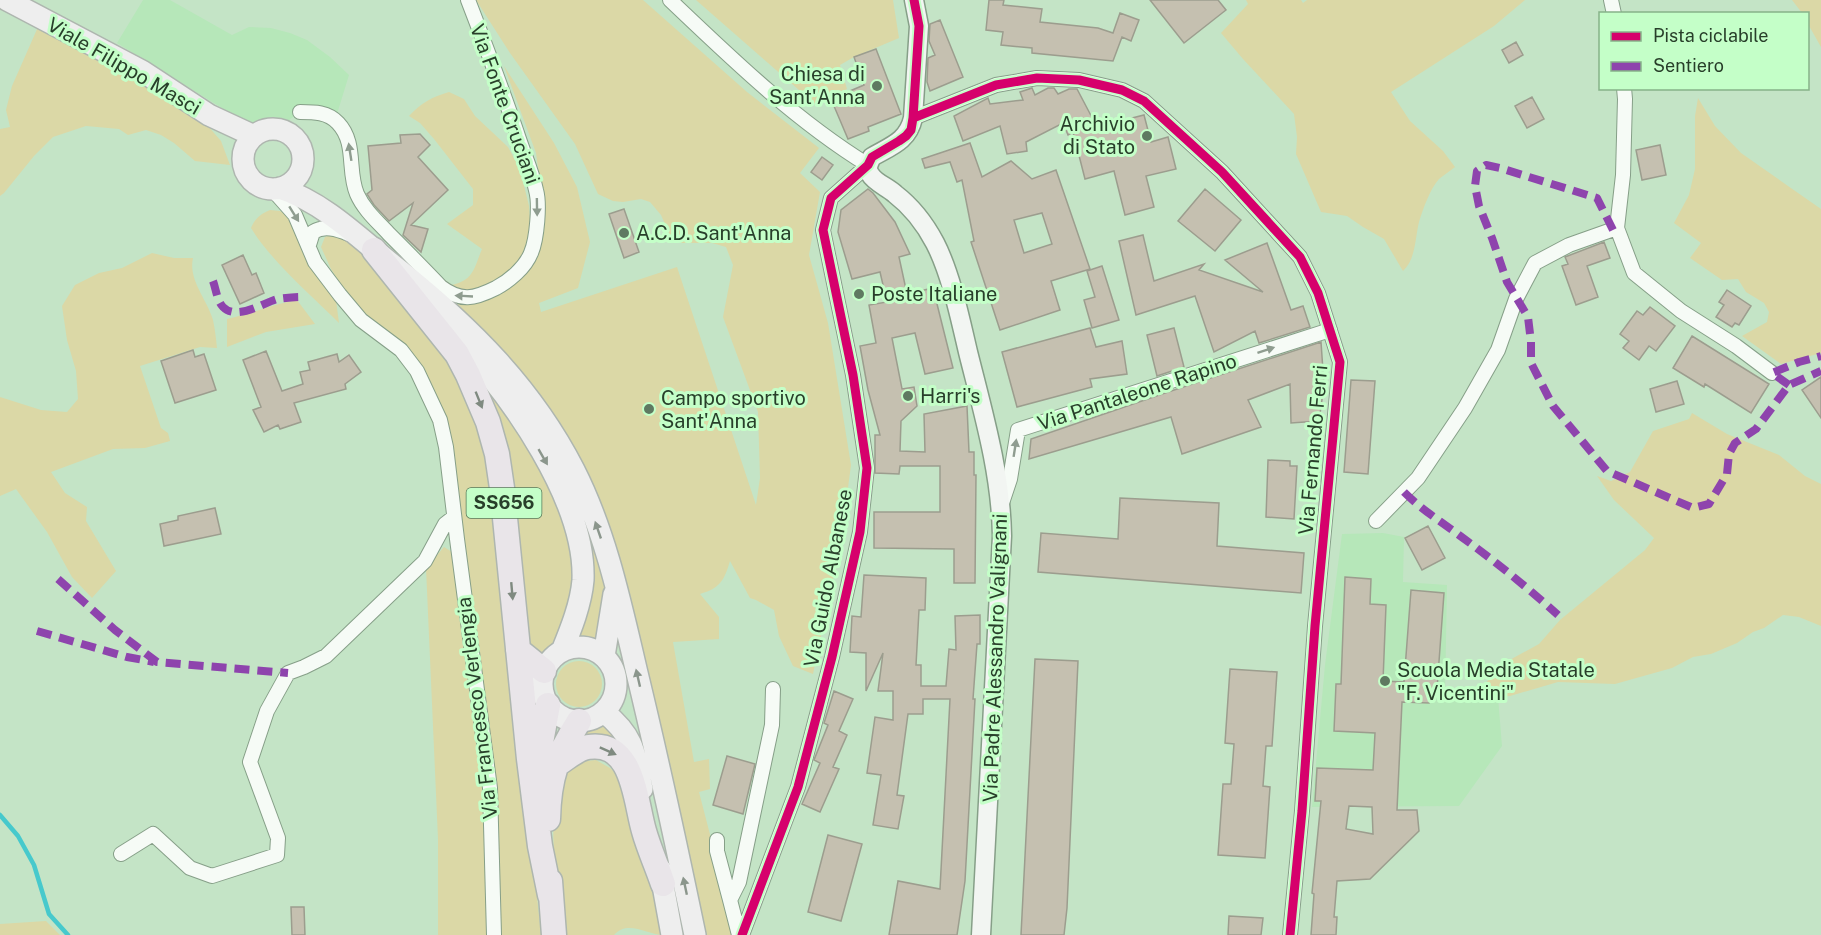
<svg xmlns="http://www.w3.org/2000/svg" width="1821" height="935" font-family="'Public Sans',sans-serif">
<rect width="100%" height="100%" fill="#c4e4c6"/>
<path fill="#b6e7b9" d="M143,0h27l62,35 17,-8 22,1 19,5 17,7 23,17 19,18 -12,39 -31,-7 -26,20 -29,-1 -134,-83z
M1383,533l21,4 -1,45 44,3 -2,111 53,1 4,49 -43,60 -147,1 13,-142 17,-131z"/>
<path fill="#dbd8a6" d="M476,0h167l104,92 72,56 -19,25 20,19 -11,63 19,68 23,142 -10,76 -28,133 -20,-8 -14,-30 -5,-26 -18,-10 -6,-2 -20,-37c-6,20 -10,27 -30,33l19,23v22l-46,3 21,120 15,-3 1,30 -11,3 37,143h-36l-90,-393 -166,-246 19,4 64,-35 14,-76 -5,-36 -32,-87 50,77 23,44 13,55 -12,46 -39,15 2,9 136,-45 79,238 4,-27 -2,-66 -35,-95 10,-52 -7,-18 -14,-4h-30l-11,-5 -10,-23 -11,-13 -9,-3 -18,3 -10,-1 -15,-7 -23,-50 -65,-91z
M696,0h197l6,38 -45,19 -14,8 7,24 -32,15z
M1246,0h55l2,3 4,-3h218l-31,26 -103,66 19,29 33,30 12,16c-5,4 -11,8 -16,12 -9,10 -16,30 -20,43 -4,16 -3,37 -16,49l-19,-32 -21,-12 -16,-11 -26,-4 -25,-58 1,-17 -3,-23 -51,-55 -22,-26 27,-29z
M1792,0h29v47l-13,-23v-10l-6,-1z
M38,27l124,67 39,24 20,23 9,24 -35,-4 -21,-18 -13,-8 -15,-5 -18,5 -9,-6 -33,-3 -33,11 -19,19 -30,37 -4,3v-67l10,-2 -4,-17 6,-24z
M449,92l15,7 11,17 33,31 12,22 9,37 2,28 -11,31 -21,17 -31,9 -16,-2 -22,-19 22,15c22,-5 22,-17 30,-36l-35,-25 26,-19v-16l-39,-50 -14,-16 -11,-7c12,-13 23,-19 40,-24z
M1698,98l17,28 26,27 80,56v144l-40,11 -39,-28 25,-14 2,-10 -5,-9 -18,-11 -8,-13 -16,1 -32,-22 11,-15 -27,-20 15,-28 6,-26v-53z
M270,210l10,1 13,7 42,75 4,30c-28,-28 -67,-61 -88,-95 4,-9 9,-14 19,-18z
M333,234l12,6 31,22 76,90 38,93 51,490h-103v-96l-12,-271 18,-21 21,13 -22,-148 -76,-95 -15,-15 -21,-33 -10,-22 4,-10z
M152,253l22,5h19c-5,22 14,41 20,62 2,9 3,19 4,28l-17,-1 -60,19 21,62 7,5 2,8 -25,7 -32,1 -62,23 14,21 22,14 -1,14 30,50 -24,27 -20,-21 -25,-45 -31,-43 -16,7v-99l41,13 26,2 11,-13 -2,-28 -9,-31 -5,-34 13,-21 24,-12 23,-5z
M297,300l18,24 -49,8 -39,15v-28c24,-5 46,-15 70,-19z
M473,365l18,20 73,125 12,65 -19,67 -9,6 -9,11 -8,22 7,29 -1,17z
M1692,413l35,21 52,21 26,21 16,8v142l-22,-9 -16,-2 -19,13 -11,4 -16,11 -26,11 -18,3 -21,11 -57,16 -57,-2 -48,14 -38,1 34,-35 33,-18 21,-24 85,-70 9,-12 -40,-38 -17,-24 14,5 19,-9 23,-41 36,-12z
M591,532l15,57 -7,53 -13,-6 -10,-1 9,-99z
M556 684a23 23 0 1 1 46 0a23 23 0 1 1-46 0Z
M603,727h5l18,20 -47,-11 9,-5z
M596,760l14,8 10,9 44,158c-17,0 -36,-16 -50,0h-51c-5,-39 -16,-111 -5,-148 2,-5 8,-15 12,-19 7,-6 17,-7 26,-8z
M46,921l14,14h-60v-11z"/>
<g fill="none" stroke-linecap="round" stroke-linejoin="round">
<path stroke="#47c9cc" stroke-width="4.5" d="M0,815l18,21 16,29 15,49 19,21"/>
</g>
<path fill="#c5c0b0" stroke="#9c9d8e" stroke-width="1.5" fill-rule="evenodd" d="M989,0h15l-1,5 39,4 -2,13 58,6 15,5 7,-20 19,7 -8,21 -9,-4 -9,24 -81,-8v-5l-31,-3 2,-13 -17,-2z
M1150,0h68l8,10 -42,33z
M940,20l23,57 -33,14 -3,-9 1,-24 7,-3 -6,-14 1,-17z
M1516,42l7,13 -14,8 -7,-13z
M876,49l25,65 -33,13 1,4 -21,8 -17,-40 33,-14 -10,-28z
M1032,88l3,7 13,-7h6l4,6 11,-5h8l20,38 47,-12 7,27 17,-5 8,32 -30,7 8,31 -29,8 -11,-44 -29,8 -12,-47 -5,3 -5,-12 -37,19 1,9 -20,3 -7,-28 -37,15 -9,-25 34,-18 2,6 33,-4 -3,-8z
M1532,97l12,22 -17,9 -12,-22z
M420,134l10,11 -12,12 30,33 -37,35 17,4 -7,23 -18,-17 10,-32 -24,18 -15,-16 -7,-11 5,-4 -4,-44 33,-3 -1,-8z
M970,143l12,34 29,-16 21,18 24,-9 34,99 -39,12 9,29 -60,20 -29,-88 3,-1 -12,-61 -5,2 -7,-20 -25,6 -3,-9zM1042,213l10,31 -28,9 -10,-33z
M1660,145l6,30 -24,5 -6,-30z
M822,157l11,8 -11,15 -11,-8z
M868,189l5,4 22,29 15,32 -11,3 8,37 26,-6 20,80 -28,6 -10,-41 -23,5 10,51 12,-2 3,19 -16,15 -1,30 25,1 -1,-38 43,-8 2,46h5v23h2l-1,108h-21v-34l-80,-1v-36h66v-46h-40l-1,8 -24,-1v-38h5l-12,-45 -8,-44 16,-3 -7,-38 18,-3 -7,-30 -28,7 -14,-47 3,-22z
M1205,189l36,31 -26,31 -37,-30z
M624,209l15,43 -15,6 -15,-44z
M1143,235l11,46 50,-17 -5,6 64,22 -38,-32 42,-17 24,67 12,-4 7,21 -51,16 -4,-12 -41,21 -19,-56 -59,19 -17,-74z
M1604,242l6,16 -23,8 11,31 -22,8 -14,-39 6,-2 -3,-7z
M243,255l9,20 4,-2 8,20 -24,11 -18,-39z
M1102,266l17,54 -27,8 -8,-28 11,-3 -8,-26z
M1727,290l24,16 -12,19 -4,-2 -3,4 -16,-10 8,-12 -5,-3z
M1650,307l25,19 -19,25 -7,-5 -10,14 -16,-12 6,-7 -9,-7 17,-23 6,4z
M1090,328l6,19 26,-6 5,33 -37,5 2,8 -75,20 -15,-55z
M1174,328l10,39 -27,9 -10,-41z
M1692,336l77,48 -18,29 -46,-29 -1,3 -31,-19z
M1321,342l3,43 -5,36 -28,2 -1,-39 -42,16 13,27 -79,27 -11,-37 -142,42 2,-20 137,-47z
M193,350l2,7 9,-3 12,36 -41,13 -14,-42z
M266,351l16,40 21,-7 -3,-12 10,-2 -2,-8 29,-8 2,8 10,-7 12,17 -16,12 1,5 -52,14 7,19 -21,7 -2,-4 -14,7 -11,-22 8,-3 -18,-47z
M1821,377v41l-19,-28z
M1351,380l24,1 -7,93 -24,-2z
M1677,381l7,23 -28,8 -6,-23z
M1268,460l22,1v5h7l-3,53 -28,-2z
M1120,498l99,5 -2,43 87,7 -3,40 -263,-21 3,-39 77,6z
M215,508l6,26 -57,12 -4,-22 18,-4v-4z
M1428,526l17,32 -23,12 -17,-32z
M864,575l62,3 -1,32h-6l-3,55h5v21h25l3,-37 7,1 -1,-34 25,-1v29h-3l-4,55h2l-10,182 -8,54h-68l9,-54 42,8 10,-190h-27v15h-15l-11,81 7,1 -6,33 -25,-4 8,-50 -14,-2 8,-56 18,3v-29h-15l5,-38 -17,38v-38l-16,-1 2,-36 9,1z
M1345,577l26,2 -1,25 16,1 -3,76 21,1 7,-92 33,3 -7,96h-8v14l-27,-1 -5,108h20l2,21 -49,48 -33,2 -3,36h3l-1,18h-25l3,-41 -2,-1 9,-92h-6l2,-33 56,2 2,-37 -41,-2 2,-47h5zM1349,806l23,1 1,27 -27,-5z
M1035,659l43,2 -11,247 -3,27h-43z
M1230,669l47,3 -5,74h-6l-3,40 7,1 -5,71 -47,-3 5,-71h8l3,-40 -9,-1z
M834,691l19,8 -14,32 8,4 -14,32 6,2 -19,43 -18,-8 18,-41 -6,-3 14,-35 -4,-2z
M727,756l28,8 -12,50 -30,-9z
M828,835l34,9 -21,77 -33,-9z
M291,907h13l1,28h-13z
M1229,916l34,2 -2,17h-33z"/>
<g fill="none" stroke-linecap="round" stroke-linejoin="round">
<g stroke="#869f88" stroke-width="16">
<path id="street" d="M670,0c62,59 125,120 198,165l-37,33 -8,32 30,145 14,93 -7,64 -28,125 -34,130 -56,148
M1611,0l3,14
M1624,88l1,11 -2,76 -6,53 17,45 47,38 55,35 36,27
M300,112c14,0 28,0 38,11 19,20 9,48 19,71 7,16 21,28 32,40 17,17 35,35 52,53 20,15 33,12 55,1 13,-7 29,-20 35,-35 6,-14 9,-49 5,-63 -4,-19 -13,-38 -19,-57 -15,-44 -32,-89 -49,-133
M913,118l83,-33 41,-7 42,2 43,10 22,11 78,71 78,85 18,36 22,69 -25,264 -13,185 -12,124
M272,189l23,26 20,47 25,33 21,25 40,30 16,21 23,49 6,27 11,92 33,249 4,147
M309,245l4,-13c11,-7 24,-3 36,2
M1002,503l8,-24 8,-49 312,-100
M1376,521l42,-43 47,-70 33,-58 18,-51 19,-36 34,-18 48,-17
M717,840v11l13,49
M121,854l32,-20 37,34 22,8 65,-21 1,-17 -28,-76 17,-51 21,-38 16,-6 22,-11 99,-95 20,-37 9,-7
M739,935l-9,-35 9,-18 33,-157 1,-36"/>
</g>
<g stroke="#869f88" stroke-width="21">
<path id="secondary" d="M914,0l5,26 -6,92c-5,23 -22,28 -41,39 -3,5 -6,12 -2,17 5,9 18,13 25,20 17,13 30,30 40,49 16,31 25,75 33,109 15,60 33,121 34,184l-21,399"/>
</g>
<g stroke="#aeb6af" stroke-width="24">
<path id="primary" d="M7,0l135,71 67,44 45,21
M243 159a30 30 0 1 1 60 0a30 30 0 1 1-60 0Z
M280,188c47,16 81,52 119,82 71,57 133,118 175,200 32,63 47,135 63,203 21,87 40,175 58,262
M458,340c53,55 128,161 125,240 -2,24 -12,49 -21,71
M542 684a37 37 0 1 1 74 0a37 37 0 1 1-74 0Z
M604,656l10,-62
M604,712c30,24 31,41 38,77
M660,869l12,66"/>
</g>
<g stroke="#aeb6af" stroke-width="27">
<path id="highway" d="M374,250l83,104 11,21 20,47 9,32 5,34 27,271 11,87 10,49
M518,650l26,21
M537,764l11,-59
M556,765c10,-6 20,-16 32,-18 46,-7 47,54 56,84 5,18 13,35 19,53
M548,819c1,-42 9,-63 31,-98
M550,881l4,54"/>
</g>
<use href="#street" stroke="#f6fbf6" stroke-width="14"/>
<use href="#secondary" stroke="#f2f5f2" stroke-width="18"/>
<use href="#primary" stroke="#eee" stroke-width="21"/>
<use href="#highway" stroke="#e9e5e9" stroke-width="24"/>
<path stroke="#8e44ad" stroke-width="8" stroke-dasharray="15 8" stroke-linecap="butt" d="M1613,230l-16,-32 -97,-30 -14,-3 -9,6 -2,15 4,20 13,32 15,44 21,35 3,25v21l22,43 54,65 86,37 16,-4 18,-30 2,-20 6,-11 21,-14 33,-44 32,-14
M213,281c3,8 4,20 10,26 14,14 40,-4 54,-8 8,-1 16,-2 24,-2
M1789,385l-17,-12 27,-11 22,-6
M1404,492c18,18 39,31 59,46 33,24 65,50 95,77
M58,579l57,51 42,32 131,11
M37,631l90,26 27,5"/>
<g stroke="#c4ffc8" stroke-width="13">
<path id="cycleway" d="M913,118l83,-33 41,-7 42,2 43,10 22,11 78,71 78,85 18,36 22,69 -25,264 -13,185 -12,124
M742,935l56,-148 34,-130 28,-125 7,-64 -14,-93 -30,-145 8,-32 37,-33 4,-8 27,-16 7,-5 5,-6 2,-12 6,-92 -5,-26"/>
</g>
<use href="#cycleway" stroke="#d6006c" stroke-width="9"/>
</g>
<defs><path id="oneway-solid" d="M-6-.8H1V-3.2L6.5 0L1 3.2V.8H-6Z" transform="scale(1.5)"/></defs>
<g fill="#8f9d90">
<use href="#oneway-solid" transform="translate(350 152) rotate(-99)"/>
<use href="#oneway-solid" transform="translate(537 207) rotate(89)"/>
<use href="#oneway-solid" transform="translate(294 214) rotate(58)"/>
<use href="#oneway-solid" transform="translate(464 296) rotate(-177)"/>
<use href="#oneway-solid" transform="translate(1266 350) rotate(-18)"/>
<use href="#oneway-solid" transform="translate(1015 448) rotate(-81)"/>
</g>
<g fill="#7f8a80">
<use href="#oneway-solid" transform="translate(479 400) rotate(68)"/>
<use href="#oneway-solid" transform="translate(512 591) rotate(85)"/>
<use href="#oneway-solid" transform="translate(608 751) rotate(24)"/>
</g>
<g fill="#8b968c">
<use href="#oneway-solid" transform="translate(543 457) rotate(60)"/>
<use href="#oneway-solid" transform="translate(598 530) rotate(-109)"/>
<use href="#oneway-solid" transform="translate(638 678) rotate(-103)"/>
<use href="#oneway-solid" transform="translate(685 886) rotate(-102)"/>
</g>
<g fill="#5f7961" stroke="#c4ffc8" stroke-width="2">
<circle cx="877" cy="86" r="6"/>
<circle cx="1147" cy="136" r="6"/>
<circle cx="624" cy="233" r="6"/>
<circle cx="859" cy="294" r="6"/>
<circle cx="908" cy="396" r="6"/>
<circle cx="649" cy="409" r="6"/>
<circle cx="1385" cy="681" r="6"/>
</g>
<g text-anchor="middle" stroke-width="6" stroke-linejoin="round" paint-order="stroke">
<rect fill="#c4ffc8" stroke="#577959" stroke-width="1.5" x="466.5" y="488" width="75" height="30" rx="4.5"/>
<g font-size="18" font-weight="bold" fill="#283f2a">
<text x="504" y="509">SS656</text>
</g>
<g font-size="20" fill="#283f2a" stroke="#c4ffc8">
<text transform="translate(124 66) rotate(30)" y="7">Viale Filippo Masci</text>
<text transform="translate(505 104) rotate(70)" y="7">Via Fonte Cruciani</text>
<text transform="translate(1137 392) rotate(-18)" y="7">Via Pantaleone Rapino</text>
<text transform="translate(1313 450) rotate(-85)" y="7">Via Fernando Ferri</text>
<text transform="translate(828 578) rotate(-79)" y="7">Via Guido Albanese</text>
<text transform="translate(995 658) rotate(-88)" y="7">Via Padre Alessandro Valignani</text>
<text transform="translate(477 708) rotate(-97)" y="7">Via Francesco Verlengia</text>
</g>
<g font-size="20" fill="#283f2a" stroke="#c4ffc8" text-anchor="start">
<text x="865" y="81" text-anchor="end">Chiesa di<tspan x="865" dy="23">Sant'Anna</tspan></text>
<text x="1135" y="131" text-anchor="end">Archivio<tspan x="1135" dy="23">di Stato</tspan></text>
<text x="636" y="240">A.C.D. Sant'Anna</text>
<text x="871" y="301">Poste Italiane</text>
<text x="920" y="403">Harri's</text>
<text x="661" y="405">Campo sportivo<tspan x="661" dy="23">Sant'Anna</tspan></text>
<text x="1397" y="677">Scuola Media Statale<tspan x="1397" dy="23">"F. Vicentini"</tspan></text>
</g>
</g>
<rect x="1599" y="12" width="210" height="78" fill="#c4ffc8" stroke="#86b289" stroke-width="1.5"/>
<rect x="1611" y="32" width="30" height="9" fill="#d6006c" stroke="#86b289" stroke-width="1.5"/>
<text x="1653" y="42" font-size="18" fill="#283f2a">Pista ciclabile</text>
<rect x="1611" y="62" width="30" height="9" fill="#8e44ad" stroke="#86b289" stroke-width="1.5"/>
<text x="1653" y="72" font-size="18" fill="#283f2a">Sentiero</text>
</svg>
